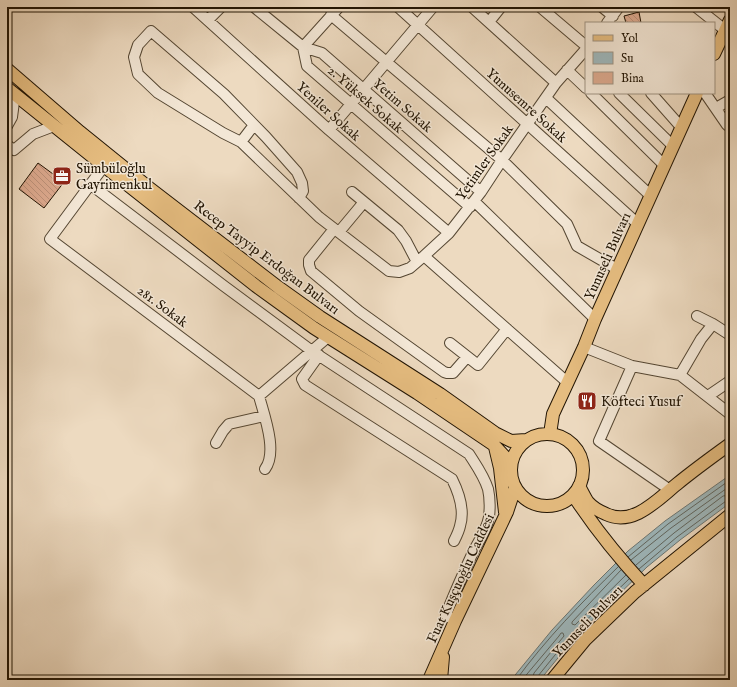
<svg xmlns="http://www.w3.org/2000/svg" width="737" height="687" font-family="'IM FELL English',serif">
<defs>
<pattern id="building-back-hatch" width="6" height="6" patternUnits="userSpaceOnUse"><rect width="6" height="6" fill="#dca98e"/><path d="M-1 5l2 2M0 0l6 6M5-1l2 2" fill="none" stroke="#bc9179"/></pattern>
</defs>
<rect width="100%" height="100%" fill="#eddac0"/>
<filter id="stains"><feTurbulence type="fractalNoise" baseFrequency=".005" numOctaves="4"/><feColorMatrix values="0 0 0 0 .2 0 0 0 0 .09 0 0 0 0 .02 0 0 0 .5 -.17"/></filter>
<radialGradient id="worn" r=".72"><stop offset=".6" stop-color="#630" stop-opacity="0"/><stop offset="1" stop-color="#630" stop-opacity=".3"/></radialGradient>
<path fill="#9eb8bd" stroke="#6c7673" d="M730,475v28l-50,37 -33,27 -72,70 -35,43h-29l41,-50 42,-45 34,-34 37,-30z"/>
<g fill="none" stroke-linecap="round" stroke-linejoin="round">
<path stroke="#606660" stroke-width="1" d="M628,557l40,-33 62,-44
M631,560l40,-32 59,-42
M636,565l38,-32 49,-37 7,-1
M639,569l38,-32 49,-36 4,-1
M621,570l-49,52v2l3,1 51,-50
M516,680c30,-41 66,-78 102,-113
M522,680l37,-44 2,-3h2l1,3 -30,37 -2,7
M537,680l1,-4 34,-42 57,-55"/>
</g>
<path fill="url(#building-back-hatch)" stroke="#211403" d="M639,12l2,11h-15l-2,-7z
M38,163l26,19 -20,26 -25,-19z"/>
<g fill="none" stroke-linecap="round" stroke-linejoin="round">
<g stroke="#544632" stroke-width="12">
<path id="minor" d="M193,7l136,123 120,103
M254,7l49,40 4,19 163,141
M339,7l-36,40 19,6 159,139
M398,7l240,217
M472,7l84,76
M540,7l46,39
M602,7l11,9
M696,7l29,23
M331,15l171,145 65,64 10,22 40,23
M208,20l13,-13
M489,22l12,-15
M607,23l12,-16
M567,70l19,18
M591,93l73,72
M619,93l54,53
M651,93l30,34
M705,93l22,32h3
M546,98l105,98
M716,108l14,-8
M7,126l5,-9 3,-23
M329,130l104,-123
M241,142l13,-17
M7,145l7,5 19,-16 21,-8
M104,166l-54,73 209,157 69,-59
M90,184l134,102 88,65 157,103c7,11 15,22 19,35 2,9 2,19 1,28 -2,12 -9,22 -15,33 -10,22 -20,43 -28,65l9,6
M352,192l46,38 8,11 11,21
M299,198l4,-7 -1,-8 -5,-11 -31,-35 -42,-43 -73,-63 -13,14 -4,12 4,17 20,19 65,40 18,9 78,75 70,54 10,1 11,-4 14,-12
M474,201l121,118
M334,229l-25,31v5l2,6 48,40 85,61 3,1h6l14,-16
M339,232l25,-30
M697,316l16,8 17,11
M450,343l28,22 29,-36
M584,347l48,19 48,9 50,39
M319,355l-17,24 3,6 147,94c7,14 13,31 8,47 -1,5 -4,11 -6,15
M632,366l-33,75 71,49
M680,375l21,-36 12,-15
M567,382l-143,-126 25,-23 32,-41 21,-32 54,-77 30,-34
M259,396c5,19 19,56 6,73
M708,396l22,-15
M216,443l7,-12 6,-7 35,-8"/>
</g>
<g stroke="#211403" stroke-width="14">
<path id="major" d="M714,54l16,-34
M7,69l73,63 68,55 130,100 42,30 120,77 55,39 16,8 15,-1
M7,88l112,90 137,108 58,42 103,65 77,52 12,13 5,11
M550,434l3,-20 31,-67 11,-28 102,-226
M511 470a36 36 0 1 1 72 0a36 36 0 1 1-72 0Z
M495,447l5,21 5,44
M579,486c3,5 6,12 9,16 5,6 11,9 18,12 27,13 51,-14 71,-30 17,-14 35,-27 53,-40
M573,495c21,32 45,62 71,90
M429,680l26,-59 52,-109 8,-24
M441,680l2,-23
M552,680l33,-40 50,-48 95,-77"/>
</g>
<use href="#minor" stroke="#f3e7d6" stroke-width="10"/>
<use href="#major" stroke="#e6bd80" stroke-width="12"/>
</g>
<defs>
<g id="office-square" transform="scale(1)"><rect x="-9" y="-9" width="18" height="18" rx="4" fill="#8f2418" stroke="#f3e7d6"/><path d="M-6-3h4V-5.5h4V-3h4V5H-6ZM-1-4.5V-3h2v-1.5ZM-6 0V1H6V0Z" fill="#fff"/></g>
<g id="restaurant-square" transform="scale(1)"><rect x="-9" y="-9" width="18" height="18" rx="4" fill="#8f2418" stroke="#f3e7d6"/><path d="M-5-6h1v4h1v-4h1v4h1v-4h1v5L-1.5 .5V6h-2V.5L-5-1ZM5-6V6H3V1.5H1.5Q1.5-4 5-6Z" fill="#fff"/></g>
</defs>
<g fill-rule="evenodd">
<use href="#office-square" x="62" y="176"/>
<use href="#restaurant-square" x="587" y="401"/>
</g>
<g text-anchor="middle" stroke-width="3" stroke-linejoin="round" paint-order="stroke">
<g font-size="14" fill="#211403" stroke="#f3e7d6">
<text transform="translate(366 99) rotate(41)" y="5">2. Yüksek Sokak</text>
<text transform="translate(403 105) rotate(41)" y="5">Yetim Sokak</text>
<text transform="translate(527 105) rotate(42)" y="5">Yunusemre Sokak</text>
<text transform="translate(329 111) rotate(42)" y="5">Yeniler Sokak</text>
<text transform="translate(484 162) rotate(-55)" y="5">Yetimler Sokak</text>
<text transform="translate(607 256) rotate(-66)" y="5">Yunuseli Bulvarı</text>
<text transform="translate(267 257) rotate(37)" y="5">Recep Tayyip Erdoğan Bulvarı</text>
<text transform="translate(163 306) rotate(37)" y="5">281. Sokak</text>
<text transform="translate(460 578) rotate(-65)" y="5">Fuat Kuşçuoğlu Caddesi</text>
<text transform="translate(587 621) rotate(-46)" y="5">Yunuseli Bulvarı</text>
</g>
<g font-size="14" fill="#211403" stroke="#f3e7d6" text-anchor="start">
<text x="76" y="173">Sümbüloğlu<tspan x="76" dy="16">Gayrimenkul</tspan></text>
<text x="601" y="406">Köfteci Yusuf</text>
</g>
</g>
<rect width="737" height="687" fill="none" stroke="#eddac0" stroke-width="24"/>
<rect x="8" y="8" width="721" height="671" fill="none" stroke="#211403" stroke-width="2"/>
<rect x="12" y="12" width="713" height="663" fill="none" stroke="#211403"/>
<rect x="585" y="22" width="130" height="72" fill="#f3e7d6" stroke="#9f9382"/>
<rect x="593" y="35" width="20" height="6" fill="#e6bd80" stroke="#9f9382"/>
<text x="621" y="42" font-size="12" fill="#211403">Yol</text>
<rect x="593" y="52" width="20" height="12" fill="#9eb8bd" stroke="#9f9382"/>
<text x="621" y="62" font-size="12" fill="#211403">Su</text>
<rect x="593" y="72" width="20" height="12" fill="#dca98e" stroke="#9f9382"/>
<text x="621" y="82" font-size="12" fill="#211403">Bina</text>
<rect width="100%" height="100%" filter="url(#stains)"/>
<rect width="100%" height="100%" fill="url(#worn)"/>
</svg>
